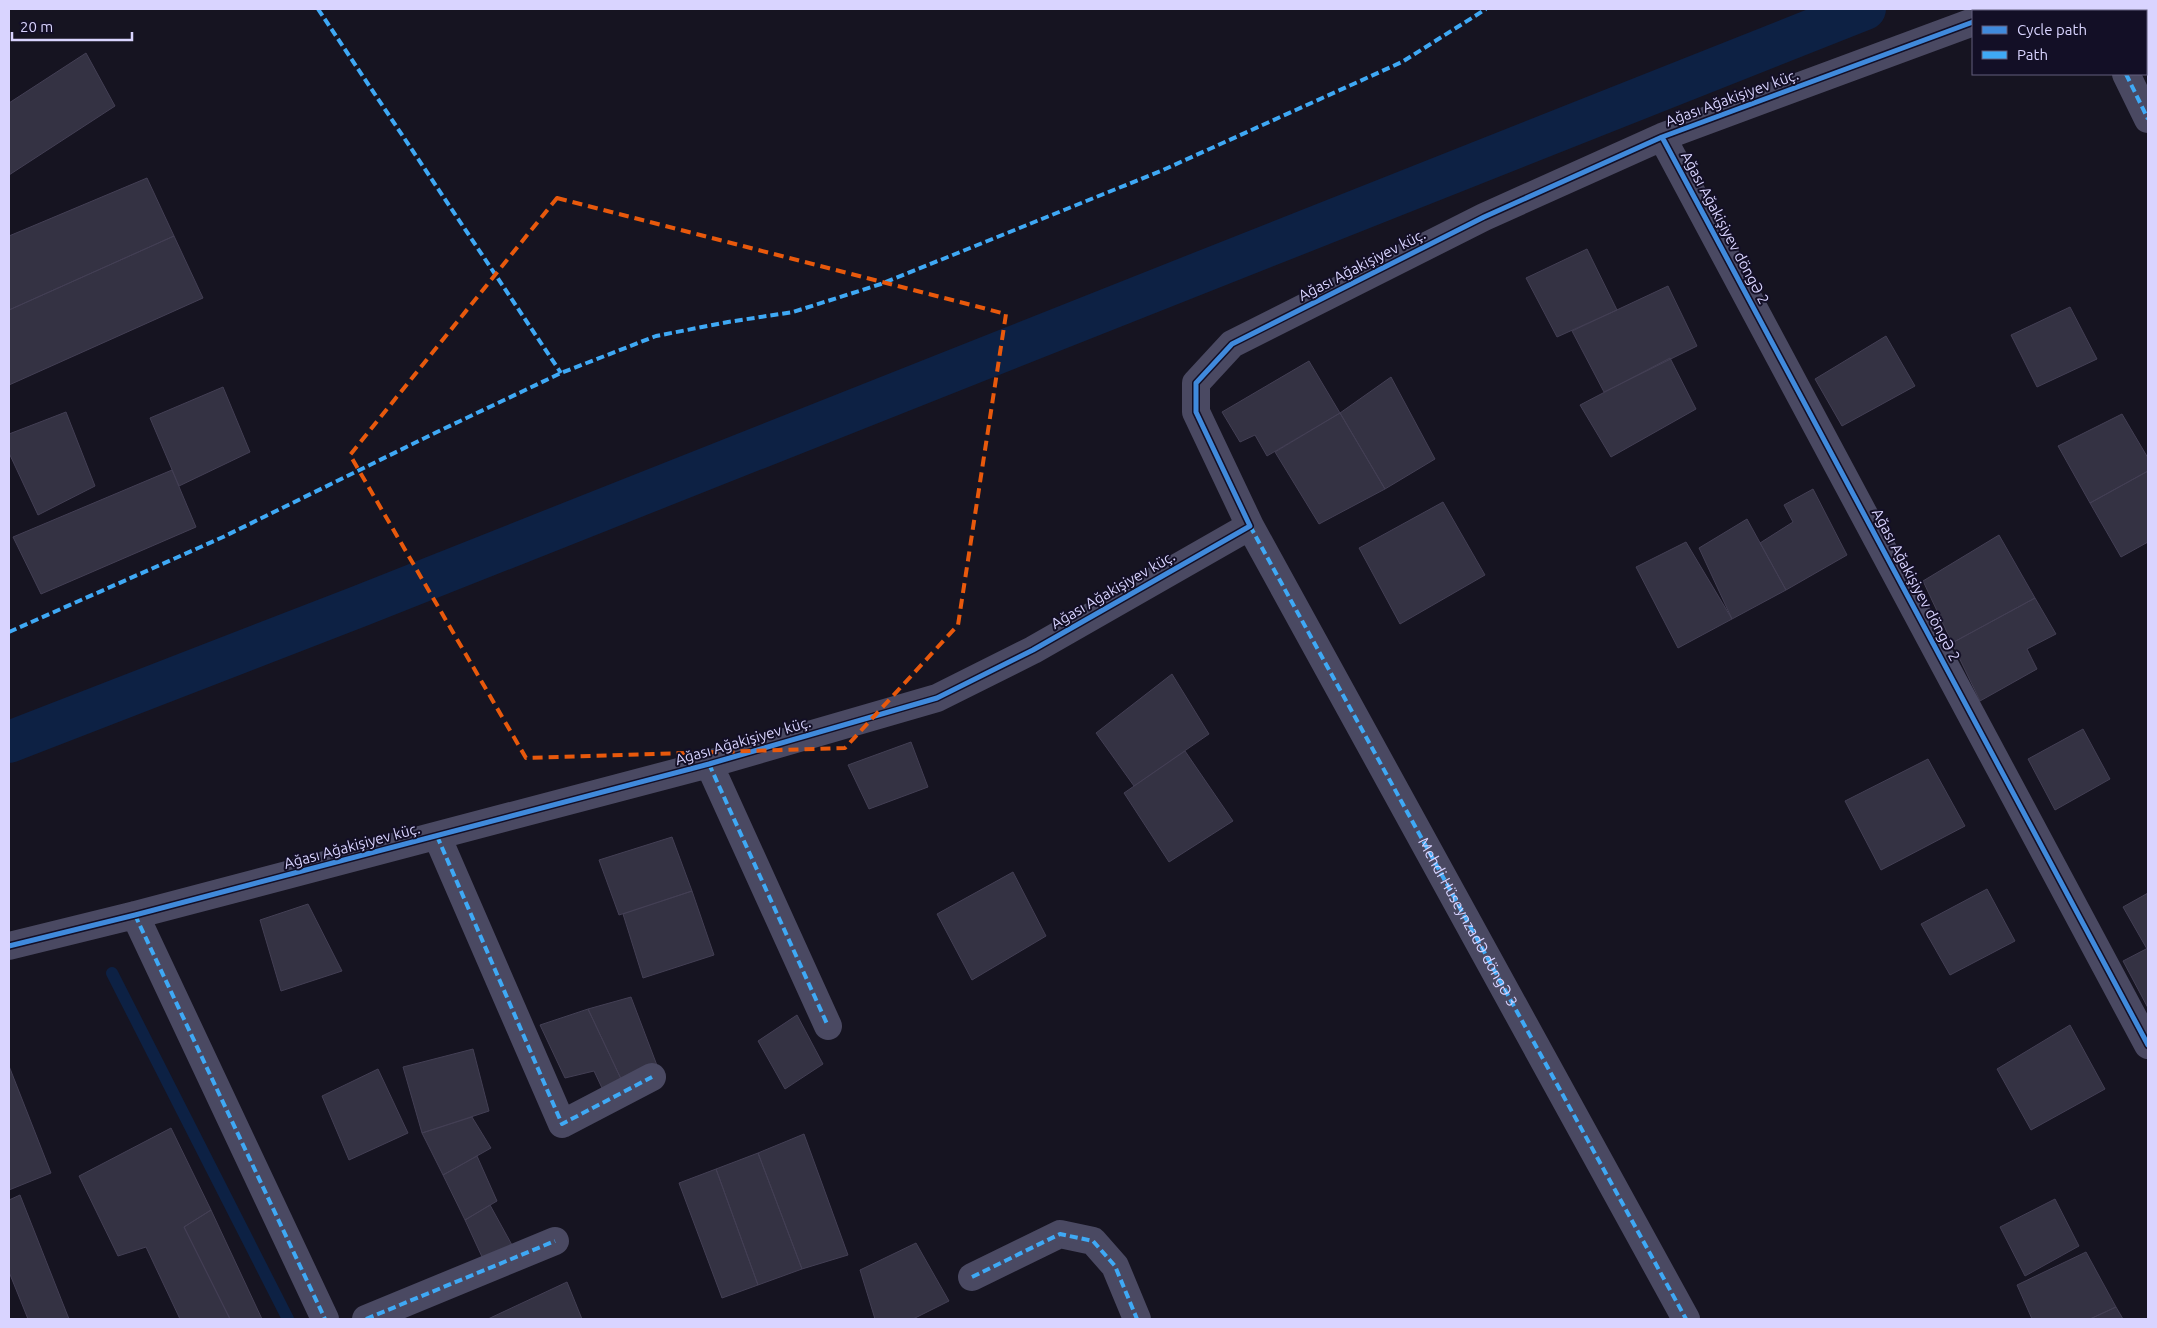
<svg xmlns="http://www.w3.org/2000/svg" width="2157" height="1328" font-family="Ubuntu,sans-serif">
<rect width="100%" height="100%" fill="#161421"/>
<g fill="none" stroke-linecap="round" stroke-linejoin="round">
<path stroke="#0d2144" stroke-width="12" d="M112,973l176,346"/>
<path stroke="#0d2144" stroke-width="42" d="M9,742l351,-136 1505,-597"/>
</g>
<path fill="#343243" stroke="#433f54" d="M86,53l29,53 -106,69v-72z
M147,178l27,58 -165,74v-74z
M174,236l29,62 -194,87v-75z
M1587,249l30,61 -60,27 -31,-59z
M1668,286l29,60 -93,46 -32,-61z
M2070,307l27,52 -60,28 -26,-52z
M1886,336l29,50 -73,40 -27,-47z
M1670,358l26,51 -85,48 -31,-52z
M1309,361l31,52 -73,43 -12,-21 -15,7 -18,-30z
M1391,377l44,82 -50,30 -45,-76z
M223,387l27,65 -71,34 -29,-68z
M66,412l29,74 -57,29 -29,-62v-19z
M1340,413l45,76 -66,35 -44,-72z
M2122,414l26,44v13l-58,32 -32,-57z
M172,470l24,57 -155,67 -28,-57z
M2148,471v71l-27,15 -31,-54z
M1813,489l34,66 -61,35 -26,-47 33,-21 -9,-17z
M1443,502l42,73 -85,49 -41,-76z
M1747,519l39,71 -54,29 -33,-71z
M1999,535l36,63 -83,45 -29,-62z
M1686,542l46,77 -54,29 -42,-81z
M2035,598l21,36 -29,15 10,20 -57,32 -28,-58z
M1172,674l37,60 -75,52 -38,-53z
M2083,729l27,50 -55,31 -27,-51z
M911,742l17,45 -59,22 -21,-44z
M1185,751l48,70 -64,41 -45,-69z
M1928,759l37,67 -84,44 -36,-69z
M672,837l20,54 -73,24 -20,-55z
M1013,872l33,64 -74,44 -35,-66z
M1987,889l28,52 -65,34 -29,-51z
M692,891l22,64 -71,23 -20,-64z
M2148,893v55l-1,1 -24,-42z
M308,904l34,67 -61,20 -21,-71z
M2148,948v60l-25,-47z
M631,997l27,71 -36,13 -34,-72z
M588,1009l34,72 -20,7 -8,-17 -29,7 -25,-53z
M797,1015l26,49 -38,25 -27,-48z
M2070,1025l35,64 -74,41 -34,-61z
M473,1049l16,62 -67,22 -19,-66z
M9,1066l42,107 -42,17z
M378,1069l30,64 -59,27 -27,-64z
M472,1117l19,31 -48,27 -21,-42z
M171,1128l40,82 -27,17 46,92h-50l-34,-72 -28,9 -39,-80z
M804,1134l44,121 -46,14 -44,-116z
M758,1153l44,116 -44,16 -42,-116z
M477,1156l20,45 -32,19 -22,-45z
M716,1169l42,116 -36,13 -43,-115z
M20,1195l49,124h-41l-19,-47v-72z
M2055,1199l24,47 -54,30 -25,-49z
M490,1205l22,40 -29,14 -18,-39z
M211,1210l51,109h-32l-46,-92z
M916,1243l33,58 -36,18h-38l-15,-49z
M2086,1252l30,55 -26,12h-58l-15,-34z
M567,1282l15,37h-94z
M2116,1307l7,12h-33z"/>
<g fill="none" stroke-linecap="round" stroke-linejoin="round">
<path stroke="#4a4962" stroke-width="28" d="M2093,9l2,2
M2003,11l7,-2
M2126,74l22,45
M1662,137l486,908
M1250,526l436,793
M709,764l119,262
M437,836l125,288 90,-47
M135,915l190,404
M9,946l126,-31 574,-151 228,-66 96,-48 217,-124 -54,-114v-29l36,-39 252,-127 178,-80 311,-115
M972,1277l88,-43 33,7 22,25 22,53
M366,1319l189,-78"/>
<g stroke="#3fa9f5" stroke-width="4" stroke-dasharray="8 4" stroke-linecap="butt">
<path d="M318,9l243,364"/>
<path d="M2093,9l2,2"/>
<path d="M2003,11l7,-2"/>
<path d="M2126,74l22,45"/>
<path id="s1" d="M1250,526l436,793"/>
<path d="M9,632l214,-95 214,-105 124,-59 95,-37 72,-14 65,-10 88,-28 282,-114 239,-108 84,-53"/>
<path d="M709,764l119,262"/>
<path d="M437,836l125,288 90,-47"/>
<path d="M135,915l190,404"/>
<path d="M972,1277l88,-43 33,7 22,25 22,53"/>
<path d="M366,1319l189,-78"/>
</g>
<g stroke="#130f26" stroke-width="8">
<path id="cycleway" d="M1662,137l486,908
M9,946l126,-31 574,-151 228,-66 96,-48 217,-124 -54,-114v-29l36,-39 252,-127 178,-80 311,-115"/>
</g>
<use href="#cycleway" stroke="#408adc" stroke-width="5"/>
</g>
<path fill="none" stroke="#e8590c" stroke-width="4" stroke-dasharray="10 6" stroke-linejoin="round" d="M557,198l449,116 -48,311 -113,123 -319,10 -176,-303z"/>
<g text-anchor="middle" stroke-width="4" stroke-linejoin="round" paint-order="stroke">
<g font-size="15" fill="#d9d4ff" stroke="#130f26">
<text transform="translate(1732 98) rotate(-20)" y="5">Ağası Ağakişiyev küç.</text>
<text transform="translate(1725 228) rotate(62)" y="5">Ağası Ağakişiyev döngə 2</text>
<text transform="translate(1362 265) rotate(-27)" y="5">Ağası Ağakişiyev küç.</text>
<text transform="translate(1916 585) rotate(62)" y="5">Ağası Ağakişiyev döngə 2</text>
<text transform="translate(1113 590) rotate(-30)" y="5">Ağası Ağakişiyev küç.</text>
<text transform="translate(743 741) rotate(-16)" y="5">Ağası Ağakişiyev küç.</text>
<text transform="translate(352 846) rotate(-15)" y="5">Ağası Ağakişiyev küç.</text>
<text dy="5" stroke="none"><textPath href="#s1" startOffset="452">Mehdi Hüseynzadə döngə 3</textPath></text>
</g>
</g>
<rect width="2157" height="1328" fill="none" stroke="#d9d4ff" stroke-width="20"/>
<rect x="1972" y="10" width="175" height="65" fill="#130f26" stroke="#625e7d"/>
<rect x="1982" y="26" width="25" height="8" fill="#408adc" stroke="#625e7d"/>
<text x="2017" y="35" font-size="15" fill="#d9d4ff">Cycle path</text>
<rect x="1982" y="51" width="25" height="8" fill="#3fa9f5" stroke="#625e7d"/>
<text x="2017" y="60" font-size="15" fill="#d9d4ff">Path</text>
<path d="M12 32v8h120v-8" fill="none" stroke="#d9d4ff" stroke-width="2.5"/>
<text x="20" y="32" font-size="15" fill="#d9d4ff" stroke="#130f26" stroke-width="4" paint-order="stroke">20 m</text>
</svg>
